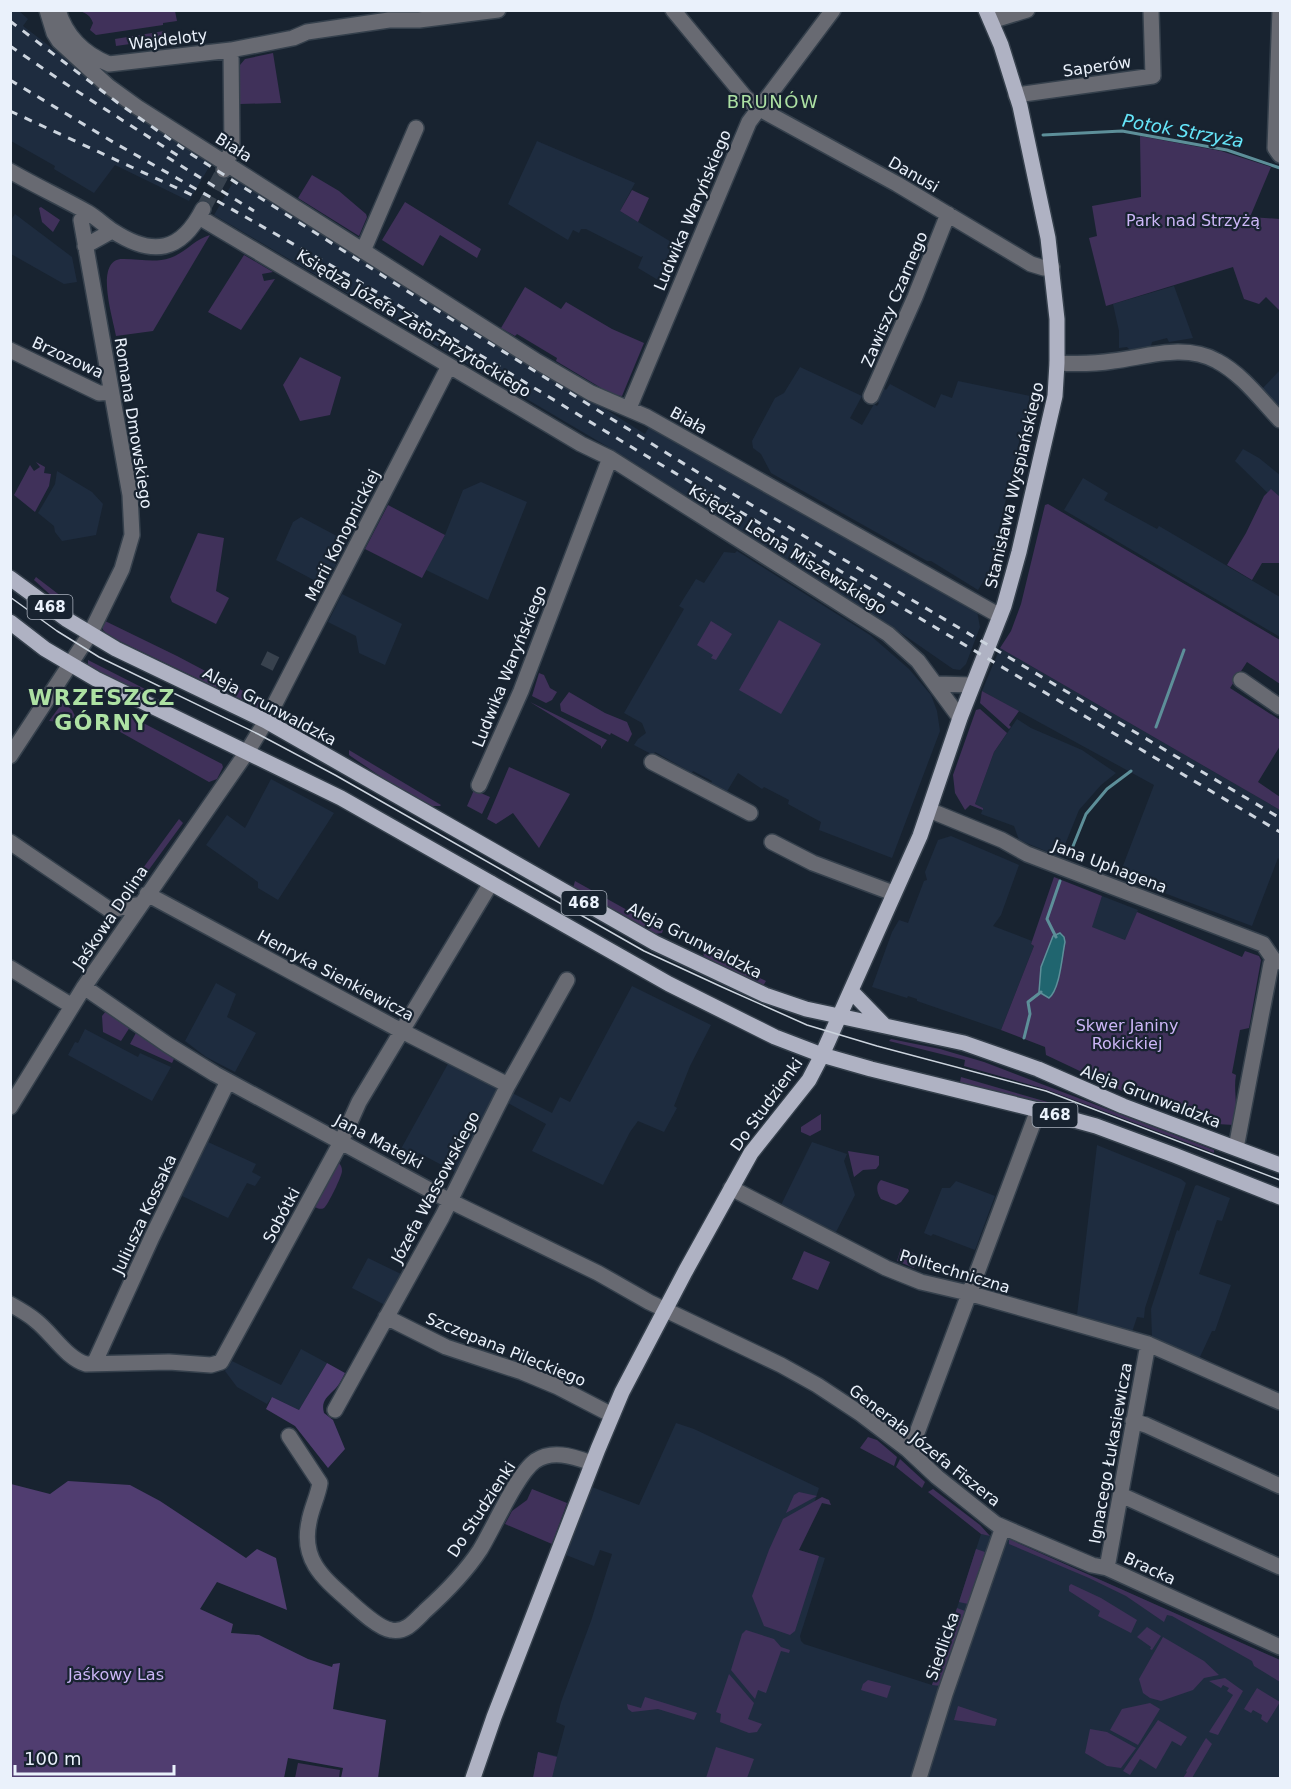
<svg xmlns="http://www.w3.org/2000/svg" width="1291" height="1789" font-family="'DejaVu Sans',sans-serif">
<rect width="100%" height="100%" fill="#182330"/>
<path fill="#1e2c3f" d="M11,11h8l9,8 -5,7 109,83 80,53 -23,39 -74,-36 -21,28 -40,-24 1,-3 -44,-25z
M537,141l98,42 -15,28 53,32 -2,5 10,6 -13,32 -30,-18 5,-12 -2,1 -55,-28h-5l-2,4 -6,-3 -5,10 -60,-36z
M236,177l409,257 4,-7h3l325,184 3,16 -14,37 -6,6 -7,-1 -62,-43 -266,-169 -411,-242z
M15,214l57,43 5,25 -13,2 -53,-30v-34z
M1174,286l19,52 -24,4 -2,-4 -15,4 -1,4 -21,4 -3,-3 -8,1v-17l-6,-27z
M800,367l62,29 -12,22 12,7 12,-21 3,2 2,-3 -3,-2 6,-13 4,2 4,-6 45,24 6,-14 11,4 6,-17 72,15 -41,176 -11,18 -47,-29h-4l-156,-88 -10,-19 -8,-6 -1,-7 23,-43 9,-5z
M1280,370v39l-18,-20z
M1243,449l16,9 21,17v30l-45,-44z
M57,471l35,21 11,12 -7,31 -34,6 -7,-9 -1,-6 -16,-13 17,-29z
M1083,478l25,15 -4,7 53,29 2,-3 121,71v40l-216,-127z
M481,482l46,20 -39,98 -62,-30 19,-35 18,-45z
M301,517l47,25 -23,44 -49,-26 17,-38z
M737,551l133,84 39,34 22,26 6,16 3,20 -48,127 -73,-28 2,-8 -33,-18 1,-4 -25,-13 -2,2 -24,-16 -12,20 -15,-10 1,-2 -19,-10 -1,2 -37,-21 -2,3 -19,-10 4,-6 8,-6 -4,-10 -18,-10 60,-104 -5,-3 17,-27 8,4 20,-31 11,1z
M342,594l60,30 -17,41 -26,-12 -3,-17 -28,-14z
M1000,648l280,162v50l-2,-2 -26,68 -133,-50 35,-91 -172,-94z
M1017,719l14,9 51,22 34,23 -15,12 -22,25 -19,47 -41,-17 -5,-14 -33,-12 2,-6 -8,-4 19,-52z
M271,779l63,34 -56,87 -20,-12v-6l-52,-37 21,-30 18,13z
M951,836l68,29 -18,50 -8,11 39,15 -1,3 3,2 -33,84 -84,-29v-2l-9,-3 -1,2 -35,-11 20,-55 7,-12 9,3 16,-42 3,-1 -2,-8 13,-32z
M1102,896l36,14 -13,30 -34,-13z
M216,983l20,11 -9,23 29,16 -21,39 -29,-15 -21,-16z
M632,986l79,39 -21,41 -16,40 3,2 -13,24 -26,-11 -8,11 -27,53 -71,-34 14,-27 -40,-22 6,-9 40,20 8,-16 10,5z
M85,1029l53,28 2,-4 31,14 -19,34 -84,-46 7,-13 3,1z
M449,1062l46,23 2,8 -42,79 -36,-19 -6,11 -16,-8z
M208,1142l48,22 -4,8 9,5 -6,9 -8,-3 -19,35 -46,-22z
M812,1142l35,12 -3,7 11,34 -19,37 -55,-27z
M1097,1145l84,34 5,4 -41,125 -1,10 -7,-1 -5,15 -55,-17z
M956,1181l39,15 -20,54 -42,-16 -2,2 -7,-3 18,-45h8z
M1197,1185l33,13 -8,23 -5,-1 -18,54 32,11 -16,46h-3l-13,28 -47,-21 -1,-29 26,-79 2,1 16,-45z
M368,1258l33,16 -16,31 -33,-17z
M301,1349l26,14 -28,47 -27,-13 -5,7 -30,-17 -12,-16 7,-10 49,24z
M676,1423l18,6 125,59 -20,62 26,8 -25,78 1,5 3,3 128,41 49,-151 28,5 271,121v118h-747l5,-26 19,4 8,-30 -9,-4 5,-20 30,-81 21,-67 -12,-4 -6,16 -28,-11 26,-68 47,18z"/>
<path fill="#40315a" d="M80,11h95l2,10 -14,2v2l-67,10 -6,-5 3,-7c-3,-8 -6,-9 -13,-12z
M164,31l1,8 -49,7 -1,-7z
M273,53l8,50 -41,1v-39l5,-6z
M1140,136l81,15 50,16 -21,50 30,2v92l-14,-14 -7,7 -15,-5 -11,-32 -127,39 -17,-68 8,-2 -5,-30 49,-9z
M312,175l27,16 27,23 1,3 -8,19 -61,-38z
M632,190l17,8 -11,24 -18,-11z
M405,202l76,47 -4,9 -37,-23 -17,31 -41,-26z
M41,207l19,13 -7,12 -11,-10 -3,-14z
M210,235l-57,96 -37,5c-3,-18 -23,-79 8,-77 16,0 31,4 46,-1 15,-5 25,-19 40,-23z
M244,255l29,17 -11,2 2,7 11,-2 -34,51 -33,-18z
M525,287l36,22 5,-7 46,27 32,14 -22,53 -9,-1 -57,-34 1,-3 -40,-24 -2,2 -14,-8z
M300,357l41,20 -11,38 -30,6 -17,-36z
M36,462l9,5 -1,6 7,1 -2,12 -14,26 -21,-17 16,-30 4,6 6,-4z
M1271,489l9,8v66h-18l-10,17 -25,-15 19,-32 18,-37z
M1048,504l232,136v44l-33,-22 -17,26 50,32v26l-22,36 22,15v13l-280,-162 11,-17 10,-27 24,-99z
M388,505l57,30 -23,43 -57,-29z
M198,533l26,5 -8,53 13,7 -13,26 -44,-22 -2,-5z
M36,577l34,26 -4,6 -32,-29z
M103,620l74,36 91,48 -2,3 -7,1 -150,-72 -6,-6z
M779,620l42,24 -40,70 -42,-24z
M711,621l21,13 -16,26 -5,-2 2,-3 -16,-10z
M88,660l59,30v2l-41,-15 -18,-11z
M539,673l5,2 6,13 7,4 -5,8 -6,3 -14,-7z
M982,691l37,20 -10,14 2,2 -2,2 -29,-26z
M569,692l36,21 22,9 5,12 -4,8 -17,-9 -1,2 -49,-24 -1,-7z
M63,702l9,8 4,8h-4l-3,5 -20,-2z
M530,702l77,38 -6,9v-3z
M980,709l27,24 -13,19 -19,52 8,4v2l-13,-5 -5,5 -10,-17 -2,-18 23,-65z
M124,713l98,51 1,3 -6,12 -8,3 -94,-53z
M349,750l92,55 -1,1h-9l-35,-19 -47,-32z
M509,767l61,27 -31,54 -26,-35 -17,11 -9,-5z
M474,790l16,7 -8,17 -15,-8z
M179,819l4,4 -49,67 -10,4z
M1054,877l48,19 -10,31 33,13 12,-28 105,45 3,-6 14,5 2,4 -12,68 -9,2 -8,43 4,2c-3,16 3,34 -2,50l-17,-1 -89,-35 -6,2 -76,-36 -1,-8 -44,-17 33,-84 -3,-2z
M575,881l88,49 -1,3 -8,1 -81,-46z
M703,951l63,30 -3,5 -59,-28z
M106,1011l24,16 -9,14 -18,-9 -1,-16z
M137,1031l38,26 -3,6 -42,-19z
M891,1039l49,10 44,13 230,88v3l-169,-64 -81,-23 1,-6 -76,-19z
M961,1077l97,28 33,13 -131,-36z
M821,1114v16l-11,6 -9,-4v-5z
M848,1151l31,5v9l-3,4 -13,1 -9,7z
M338,1162c3,3 4,5 4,9 0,5 -14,34 -18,37 -4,2 -6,0 -10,-1z
M881,1180l27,9 1,2 -8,11 -5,3 -15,-6c-4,-6 -6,-14 0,-19z
M901,1248l17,7 -4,13 -17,-7z
M804,1251l26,11 -12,28 -26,-11z
M868,1437l9,3 20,17 -3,9 -34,-18z
M900,1459l25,23 -3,6 -26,-21z
M532,1489l35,14 -15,41 -47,-20 7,-13 15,-11z
M933,1489l47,36 10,11 -9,-2 -53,-42z
M799,1492l18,4 -31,17 8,-18z
M822,1497l7,3 2,5 -9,-2 -23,47 20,6 -24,75 -5,4 -26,-9 -12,-30 17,-46 14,-31z
M1009,1539l271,121v22l-26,-16 -2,-5 -80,-45 -5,-1 -3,7 -38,-26 -37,-18 -80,-34z
M976,1549l9,3 -17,52 -9,-2z
M1071,1584l30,14 36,22 -6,13 -33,-17 2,-5 -31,-20v-5z
M957,1608l8,3 -24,75 -9,-1z
M1147,1627l14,9 -9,14 -2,-1 1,-2 -14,-10z
M746,1630l28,9 7,8 9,3 -1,3 -8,-2 -15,42 -8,-3 -3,9 -24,-29 11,-36z
M1163,1637l41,24 15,14 -15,3 -11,12 -32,11 -11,-3 -7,-5 -4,-14z
M729,1674l25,29 -6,16 14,5 -5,8 -8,1 -29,-11 1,-8 -5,-2z
M1225,1678l18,13 -25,44 -9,-3 24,-37 -6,-4 2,-3 -6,-3 -2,3 -12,-7z
M868,1680l23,6 -4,12 -26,-8 2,-6z
M1257,1688l23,14 -13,21 -6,-4 1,-4 -9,-5 -2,3 -7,-4z
M645,1697l52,16 -3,7 -36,-11 -26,3 -4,-3 -1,-5 14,4z
M1150,1703l10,6 -22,36 -28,-15 12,-21z
M958,1706l39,13 -2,7 -41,-6z
M1158,1720l29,17 -6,9 -9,-5 -16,28 -16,-10 -10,16 -7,-4z
M1090,1729l17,3 29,16 -15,20 -14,-2 -22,-13z
M1206,1738l6,6 -20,34h-9l4,-6 -1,-1z
M716,1747l38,12 -7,19h-41z
M538,1752l19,5 -5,21h-19z
M298,1763l42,7 -1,8h-44z"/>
<path fill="#503d70" d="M327,1363l18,10c-3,6 -7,14 -12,18 -7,7 -12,11 -9,22l9,7 12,29 -17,19 -33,-42 -29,-17 6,-12 27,13z
M68,1481l62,4 30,16 86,57 11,-9 19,9 11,52 -70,-28 -17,27 33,15 -2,9 28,2 49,24 24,8 1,-3 7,-1 -7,46 53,11 -8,58h-37l2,-10 -55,-10 -4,20h-273v-294l39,10z"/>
<path fill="#20656f" stroke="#5d8f99" stroke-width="1.5" d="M1060,933l4,4 1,5c-3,14 -5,47 -16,56l-10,-6 2,-25 12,-31z"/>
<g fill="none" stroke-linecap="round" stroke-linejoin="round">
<path stroke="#5d8f99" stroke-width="3" d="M1043,135l79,-4 105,19 53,18
M1156,727l28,-77
M1069,856l17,-42 21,-25 24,-18
M1056,937l-9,-18 13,-38
M1024,1038l6,-24 -2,-12 13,-10"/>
<path stroke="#38424e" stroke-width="15" stroke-dasharray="15 8" stroke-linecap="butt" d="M203,209l21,-39
M264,658l12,6"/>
<g stroke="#35404c" stroke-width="18">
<path id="minor" d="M47,10l7,23 5,8 49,45 29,21 401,255 53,31 56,24 353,199
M58,10c8,27 26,44 51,54l122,-14 62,-12 14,-6 82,-12h30l79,-10
M673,10l72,87 13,11 139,76 134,80 13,4 8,-1
M1280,10l-5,138 5,7
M991,21l36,-11
M1016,95l137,-19 -2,-66
M224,170l8,-22 -1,-98
M10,171c26,15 52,27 77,41 10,6 17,13 26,19 40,26 68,21 90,-22
M199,217l382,227 29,14 278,176 30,27 42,57
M85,246l27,-15
M363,251l53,-123
M10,350l89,43 12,-1
M1057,363c19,1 37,1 56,-2 33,-4 72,-18 104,0 25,13 44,39 63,59
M871,396l44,-99 33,-83
M629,408l120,-286 84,-112
M1241,680l39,27
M937,684l35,1
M10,756l80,-122 32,-65 10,-34 -2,-40 -49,-275
M652,762l98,51
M479,785l42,-94 89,-233
M929,810l73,30 25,14 236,90 11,16 6,2
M10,842l100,68 31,-6
M772,842l41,21 80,30
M147,894l247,133 114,58
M10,968l62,38
M84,987l84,58 47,29 235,127 148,72 51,29 132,63 36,20 44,29 46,35 30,28 59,47 96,41 15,3 173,79
M10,1107l74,-120 163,-235 19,-31 183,-355
M1236,1148l35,-184 3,-4
M731,1188l155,80 35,14 47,11 180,51 132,58
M10,1304c9,5 18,10 25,16 17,13 31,38 51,44l83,-2 42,3 10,-3 120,-220 18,-40 132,-219
M386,1317l60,30 76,25 36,15 54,28
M94,1364l58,-127 76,-156
M335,1410l107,-193 66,-132 59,-105
M1133,1421l13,4 134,61
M289,1436l31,47c-2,13 -9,26 -11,39 -8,37 13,55 38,77 10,9 31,29 44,31 15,3 24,-9 34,-19 20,-18 40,-38 55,-61 13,-21 37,-76 55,-89 18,-12 39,-4 57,2
M907,1449l8,-11 123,-328
M1121,1495l159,72
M1107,1568l41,-224
M919,1778l26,-84 58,-167"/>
</g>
<g stroke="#35404c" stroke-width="18">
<path id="major" d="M10,578l56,41 50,30 150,72 389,222 110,52 41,14 158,34 74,26 85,37 157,59
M10,622l35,27 51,30 245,119 328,186 106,53 47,18 49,14 167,41 58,16 78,29 106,42
M851,991l33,34
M473,1778l21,-61 104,-268 24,-57 63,-120 66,-119 58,-73 13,-25 98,-219 40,-118 44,-112 15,-54 36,-156 2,-33v-44l-9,-81 -28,-132 -19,-61 -15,-35"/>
</g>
<use href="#minor" stroke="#686a72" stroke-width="15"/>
<use href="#major" stroke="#afb2c3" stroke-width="15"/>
<path stroke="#ccd4de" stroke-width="1.5" d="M10,597l47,34 42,26 159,77 77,41 309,176 78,36 85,38 70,21 169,45 234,89"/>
<path stroke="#ccd4de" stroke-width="3" stroke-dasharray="8 8" stroke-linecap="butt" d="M10,21l108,82 73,51 268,170 264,164 557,330
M10,46l62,42 108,69
M10,80l103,62 242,137 283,172 642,381
M10,111l182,84
M167,157l87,54"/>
</g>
<g text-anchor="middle" stroke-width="4.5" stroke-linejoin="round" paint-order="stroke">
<g fill="#182330" stroke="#abb3be" stroke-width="1.5">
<rect x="27.5" y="595" width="45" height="24" rx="4.5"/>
<rect x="561.5" y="891" width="45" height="24" rx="4.5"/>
<rect x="1032.5" y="1103" width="45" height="24" rx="4.5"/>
</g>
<g font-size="15" font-weight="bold" fill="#eaf1fb">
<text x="50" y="612">468</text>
<text x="584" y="908">468</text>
<text x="1055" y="1120">468</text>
</g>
<g font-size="16" fill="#eaf1fb" stroke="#182330">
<text transform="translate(168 39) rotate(-7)" y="6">Wajdeloty</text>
<text transform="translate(1097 66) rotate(-8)" y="6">Saperów</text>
<text transform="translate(234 147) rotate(32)" y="6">Biała</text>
<text transform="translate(914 174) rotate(30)" y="6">Danusi</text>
<text transform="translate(692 210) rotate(-67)" y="6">Ludwika Waryńskiego</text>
<text transform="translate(894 299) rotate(-67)" y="6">Zawiszy Czarnego</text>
<text transform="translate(414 323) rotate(31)" y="6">Księdza Józefa Zator-Przytockiego</text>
<text transform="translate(68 357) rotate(25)" y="6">Brzozowa</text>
<text transform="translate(689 420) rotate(29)" y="6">Biała</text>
<text transform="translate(134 423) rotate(81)" y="6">Romana Dmowskiego</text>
<text transform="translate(1014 485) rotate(-77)" y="6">Stanisława Wyspiańskiego</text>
<text transform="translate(342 535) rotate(-63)" y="6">Marii Konopnickiej</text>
<text transform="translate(788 549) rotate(32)" y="6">Księdza Leona Miszewskiego</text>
<text transform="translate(509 666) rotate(-68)" y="6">Ludwika Waryńskiego</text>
<text transform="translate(270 706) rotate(28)" y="6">Aleja Grunwaldzka</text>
<text transform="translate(1110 866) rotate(21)" y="6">Jana Uphagena</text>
<text transform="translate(110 917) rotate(-56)" y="6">Jaśkowa Dolina</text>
<text transform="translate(695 940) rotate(27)" y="6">Aleja Grunwaldzka</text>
<text transform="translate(336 975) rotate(28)" y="6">Henryka Sienkiewicza</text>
<text transform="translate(1151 1096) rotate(21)" y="6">Aleja Grunwaldzka</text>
<text transform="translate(766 1104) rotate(-54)" y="6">Do Studzienki</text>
<text transform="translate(379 1141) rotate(28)" y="6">Jana Matejki</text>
<text transform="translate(435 1187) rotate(-62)" y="6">Józefa Wassowskiego</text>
<text transform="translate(144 1214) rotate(-65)" y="6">Juliusza Kossaka</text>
<text transform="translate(281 1215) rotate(-62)" y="6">Sobótki</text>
<text transform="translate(955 1271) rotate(17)" y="6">Politechniczna</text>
<text transform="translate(506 1349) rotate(22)" y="6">Szczepana Pileckiego</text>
<text transform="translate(925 1445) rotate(38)" y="6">Generała Józefa Fiszera</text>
<text transform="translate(1110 1453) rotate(-80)" y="6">Ignacego Łukasiewicza</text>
<text transform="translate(481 1509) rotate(-57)" y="6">Do Studzienki</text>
<text transform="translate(1150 1568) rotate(25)" y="6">Bracka</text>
<text transform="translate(942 1646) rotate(-71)" y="6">Siedlicka</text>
</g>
<g font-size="16" fill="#ccb6f7" stroke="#182330">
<text x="1193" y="226">Park nad Strzyżą</text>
<text x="1127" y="1031">Skwer Janiny<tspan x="1127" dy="18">Rokickiej</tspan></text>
<text x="116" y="1680">Jaśkowy Las</text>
</g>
<g font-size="18" letter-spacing="1.5" fill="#ade1a3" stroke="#182330">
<text x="773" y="108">BRUNÓW</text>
</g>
<g font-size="18" font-style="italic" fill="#65e6fa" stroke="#182330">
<text transform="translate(1183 131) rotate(10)" y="6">Potok Strzyża</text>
</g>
<g font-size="22" font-weight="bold" letter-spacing="1.5" fill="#ade1a3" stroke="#182330">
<text x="102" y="705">WRZESZCZ<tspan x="102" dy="25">GÓRNY</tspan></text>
</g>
</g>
<rect width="1291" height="1789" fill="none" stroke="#eaf1fb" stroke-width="24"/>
<path d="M15 1765v9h159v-9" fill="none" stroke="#eaf1fb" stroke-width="3"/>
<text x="24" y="1765" font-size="18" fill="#eaf1fb" stroke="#182330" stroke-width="4.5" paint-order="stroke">100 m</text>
</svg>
